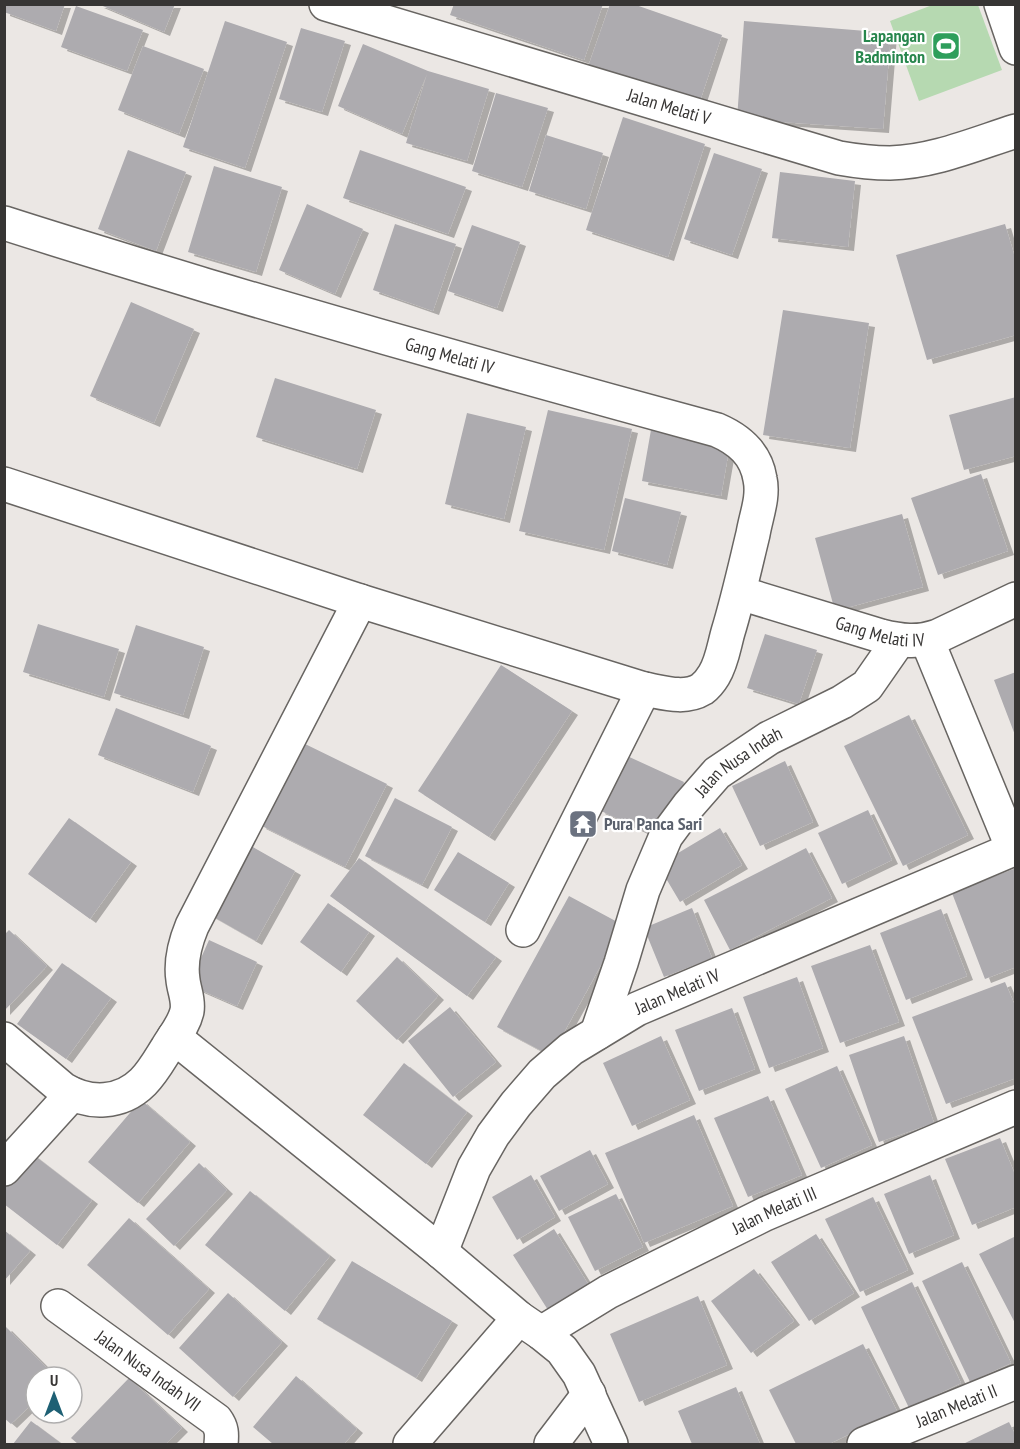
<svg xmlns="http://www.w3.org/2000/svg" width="1020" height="1449" font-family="'PT Sans Narrow',sans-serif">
<defs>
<filter id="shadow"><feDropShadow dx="6" dy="4" stdDeviation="0" flood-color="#0004"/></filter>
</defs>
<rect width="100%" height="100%" fill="#ebe7e4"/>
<path fill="#b6d9b1" d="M935,4l43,1 24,65 -83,31 -29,-80z"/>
<path fill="#adabaf" filter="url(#shadow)" d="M4,4h61l-9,27 -52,-19z
M98,4h77l-11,28z
M454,4h149l-19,56 -134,-45z
M610,4h23l89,31 -23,69 -111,-37z
M76,6l67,24 -16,41 -66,-24z
M225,21l62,21 -42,126 -62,-21z
M744,21l147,12 -8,96 -146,-10z
M301,28l44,13 -23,71 -43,-13z
M363,44l65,27 61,18 -22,72 -61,-18 21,-69 -25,60 -64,-28z
M143,46l61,23 -25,65 -61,-24z
M496,93l52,15 -26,79 -50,-16z
M623,117l82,27 -37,113 -82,-27z
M546,135l57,18 -17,56 -57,-18z
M128,150l58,22 -30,79 -58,-22z
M360,150l106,37 -18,47 -105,-36z
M714,153l48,16 -30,86 -48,-16z
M214,166l68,21 -26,85 -68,-20z
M780,172l75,9 -7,66 -76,-9z
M307,204l56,25 -28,65 -56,-24z
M395,224l61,20 -23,67 -60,-21z
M1005,224l11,37v74l-89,25 -31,-105z
M472,225l48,17 -23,66 -49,-17z
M131,302l63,27 -40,94 -64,-27z
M783,310l86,13 -19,125 -87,-13z
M275,378l101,32 -19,59 -101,-32z
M1016,397v59l-52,14 -15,-55z
M548,410l84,19 -28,121 -85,-19z
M467,413l59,14 -22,92 -59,-15z
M651,430l79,14 -9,52 -79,-15z
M981,474l27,77 -70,24 -27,-77z
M625,498l56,14 -14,53 -55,-14z
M902,514l21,73 -88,24 -20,-73z
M38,624l81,25 -15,48 -81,-25z
M136,625l68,22 -21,68 -69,-22z
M765,634l52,16 -18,54 -52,-16z
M501,665l71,46 -83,126 -71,-46z
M1016,672v63h-1l-21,-55z
M116,708l95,38 -18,46 -95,-37z
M909,715l59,120 -65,31 -59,-120z
M301,742l86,42 -42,83 -85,-42z
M625,755l59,27 -25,56 -60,-28z
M785,761l28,61 -53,24 -28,-60z
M395,798l57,29 -30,58 -57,-29z
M868,810l24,50 -50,24 -24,-51z
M69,818l62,44 -41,57 -62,-45z
M720,828l22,37 -62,37 -22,-37z
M244,842l51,29 -39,70 -51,-29z
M806,848l26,50 -102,52 -26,-50z
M458,852l51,31 -24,39 -51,-32z
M359,858l137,99 -29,39 -137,-100z
M1016,868v99l-31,12 -33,-86z
M569,896l54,29 -72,131 -54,-29z
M328,903l41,29 -28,40 -41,-30z
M692,908l20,50 -48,19 -20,-49z
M941,909l26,67 -61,24 -26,-67z
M9,930l38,36 -43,45v-76z
M209,940l48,22 -20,44 -48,-21z
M870,945l29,77 -59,21 -29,-77z
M397,957l41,39 -41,44 -41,-39z
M62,963l49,35 -45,61 -49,-35z
M797,977l26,71 -54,20 -26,-71z
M1005,982l11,26v70l-70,26 -34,-87z
M450,1007l46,55 -43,35 -45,-56z
M732,1008l23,61 -56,22 -24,-61z
M661,1036l29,64 -58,26 -29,-63z
M904,1036l30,87 -55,19 -30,-87z
M404,1063l63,49 -41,52 -63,-49z
M837,1066l35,79 -51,23 -36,-79z
M768,1096l34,79 -54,22 -34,-79z
M141,1100l49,42 -52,61 -50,-41z
M694,1115l39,91 -89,37 -39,-90z
M1000,1138l16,39v30l-44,18 -27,-66z
M590,1150l18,34 -49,27 -19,-35z
M31,1153l61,47 -35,45 -53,-41v-16z
M199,1163l28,27 -53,56 -28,-27z
M531,1175l24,42 -38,23 -25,-43z
M930,1175l24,60 -45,19 -25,-60z
M250,1191l80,65 -45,55 -80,-66z
M616,1194l27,53 -48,24 -27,-54z
M873,1197l35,73 -48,22 -35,-73z
M129,1218l80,71 -41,46 -81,-70z
M554,1229l34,55 -40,26 -35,-55z
M4,1230l26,21 -26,30z
M816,1234l38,59 -45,28 -38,-59z
M1016,1236v89l-37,-71z
M352,1261l100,60 -36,57 -99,-59z
M962,1262l49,101 -41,19 -48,-101z
M754,1269l40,52 -43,32 -40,-52z
M912,1282l49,101 -52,25 -48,-101z
M228,1293l54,49 -49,55 -54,-49z
M698,1296l29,69 -88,37 -29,-68z
M6,1327l50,50h-20v23l-25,24 -7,-6v-89z
M863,1344l34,67 -68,33h-33l-27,-54z
M296,1376l61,53 -13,15h-71l-20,-17z
M129,1378l53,50 -16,16h-88l-7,-6z
M736,1387l24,57h-68l-14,-33z
M31,1421l31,23h-49z
M1009,1422l7,14v8h-53z"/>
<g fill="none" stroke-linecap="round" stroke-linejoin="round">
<g stroke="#686562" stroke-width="36">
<g id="minor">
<path id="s1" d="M326,4l513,154c17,3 34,5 51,5 43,-1 85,-19 126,-32"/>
<path d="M1001,4l15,44"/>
<path id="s2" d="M4,223c68,22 136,42 204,63 169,50 339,98 509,144 23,10 39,24 43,49 4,18 -4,37 -7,55 -8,33 -15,65 -25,98 -4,14 -6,30 -14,43 -3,5 -8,11 -12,14 -18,11 -40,3 -58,0l-284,-88 -356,-117"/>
<path id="s3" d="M740,593l141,43c20,5 37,7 57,0l78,-37"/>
<path d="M927,640l86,209"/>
<path d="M523,930l121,-241"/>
<path id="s4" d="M597,1033l24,-70 22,-73 23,-54 23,-31 28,-32 52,-35 73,-36 25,-16 32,-46"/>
<path d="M174,1037l267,215 78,66 22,15 21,17 17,24 32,70"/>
<path d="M4,1039l59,50c26,16 58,15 80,-7 10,-10 17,-23 24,-34 7,-12 17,-23 20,-37 2,-11 -3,-21 -4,-31 -3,-19 2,-37 9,-54l168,-325"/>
<path d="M4,1169l68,-75"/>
<path id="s5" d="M441,1252l33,-84 19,-33 23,-31 26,-30 29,-25 66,-40 379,-161"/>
<path id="s6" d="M58,1306l158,114c6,8 6,14 5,24"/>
<path id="s7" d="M541,1333l67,-41 157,-78 251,-107"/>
<path d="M410,1444l109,-126"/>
<path d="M551,1444l38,-50"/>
<path id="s8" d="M864,1444l152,-62"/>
</g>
</g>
<use href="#minor" stroke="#fff" stroke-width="33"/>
</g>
<defs>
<g id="stadium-square" transform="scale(1.5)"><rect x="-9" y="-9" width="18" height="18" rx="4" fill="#2e9e5b" stroke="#fff"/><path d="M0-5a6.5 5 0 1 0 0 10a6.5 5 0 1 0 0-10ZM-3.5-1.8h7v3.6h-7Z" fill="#fff"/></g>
<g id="temple-square" transform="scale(1.5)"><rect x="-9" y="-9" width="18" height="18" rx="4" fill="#6b7280" stroke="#fff"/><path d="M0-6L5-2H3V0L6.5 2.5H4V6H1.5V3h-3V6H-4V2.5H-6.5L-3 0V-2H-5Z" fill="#fff"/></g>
</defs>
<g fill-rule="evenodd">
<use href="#stadium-square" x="946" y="46"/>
<use href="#temple-square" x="583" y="824"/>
</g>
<g text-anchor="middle" stroke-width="4.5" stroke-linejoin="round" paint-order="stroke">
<g font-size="18" font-weight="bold" fill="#27864d" stroke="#fff" text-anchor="end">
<text x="925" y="42">Lapangan<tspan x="925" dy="21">Badminton</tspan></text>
</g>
<g font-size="18" fill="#373534" stroke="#fff">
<text dy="6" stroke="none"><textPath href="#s1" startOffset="358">Jalan Melati V</textPath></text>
<text dy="6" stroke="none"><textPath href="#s2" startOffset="465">Gang Melati IV</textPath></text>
<text dy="6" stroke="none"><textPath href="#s3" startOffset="146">Gang Melati IV</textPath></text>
<text dy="6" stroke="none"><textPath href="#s4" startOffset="314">Jalan Nusa Indah</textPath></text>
<text dy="6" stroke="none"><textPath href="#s5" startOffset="366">Jalan Melati IV</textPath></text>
<text dy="6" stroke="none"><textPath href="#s7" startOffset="264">Jalan Melati III</textPath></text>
<text dy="6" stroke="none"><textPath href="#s6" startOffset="111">Jalan Nusa Indah VII</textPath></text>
<text dy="6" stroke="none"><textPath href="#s8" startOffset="100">Jalan Melati II</textPath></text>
</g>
<g font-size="18" font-weight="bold" fill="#5b616d" stroke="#fff" text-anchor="start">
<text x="604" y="830">Pura Panca Sari</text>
</g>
</g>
<rect width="1020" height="1449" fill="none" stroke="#373534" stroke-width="12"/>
<g transform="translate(54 1395)"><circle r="28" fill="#ffffff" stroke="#afaeae" stroke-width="1.5"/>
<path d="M0-4.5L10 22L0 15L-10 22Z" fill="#1e6074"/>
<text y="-9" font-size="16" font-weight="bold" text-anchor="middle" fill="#373534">U</text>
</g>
</svg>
